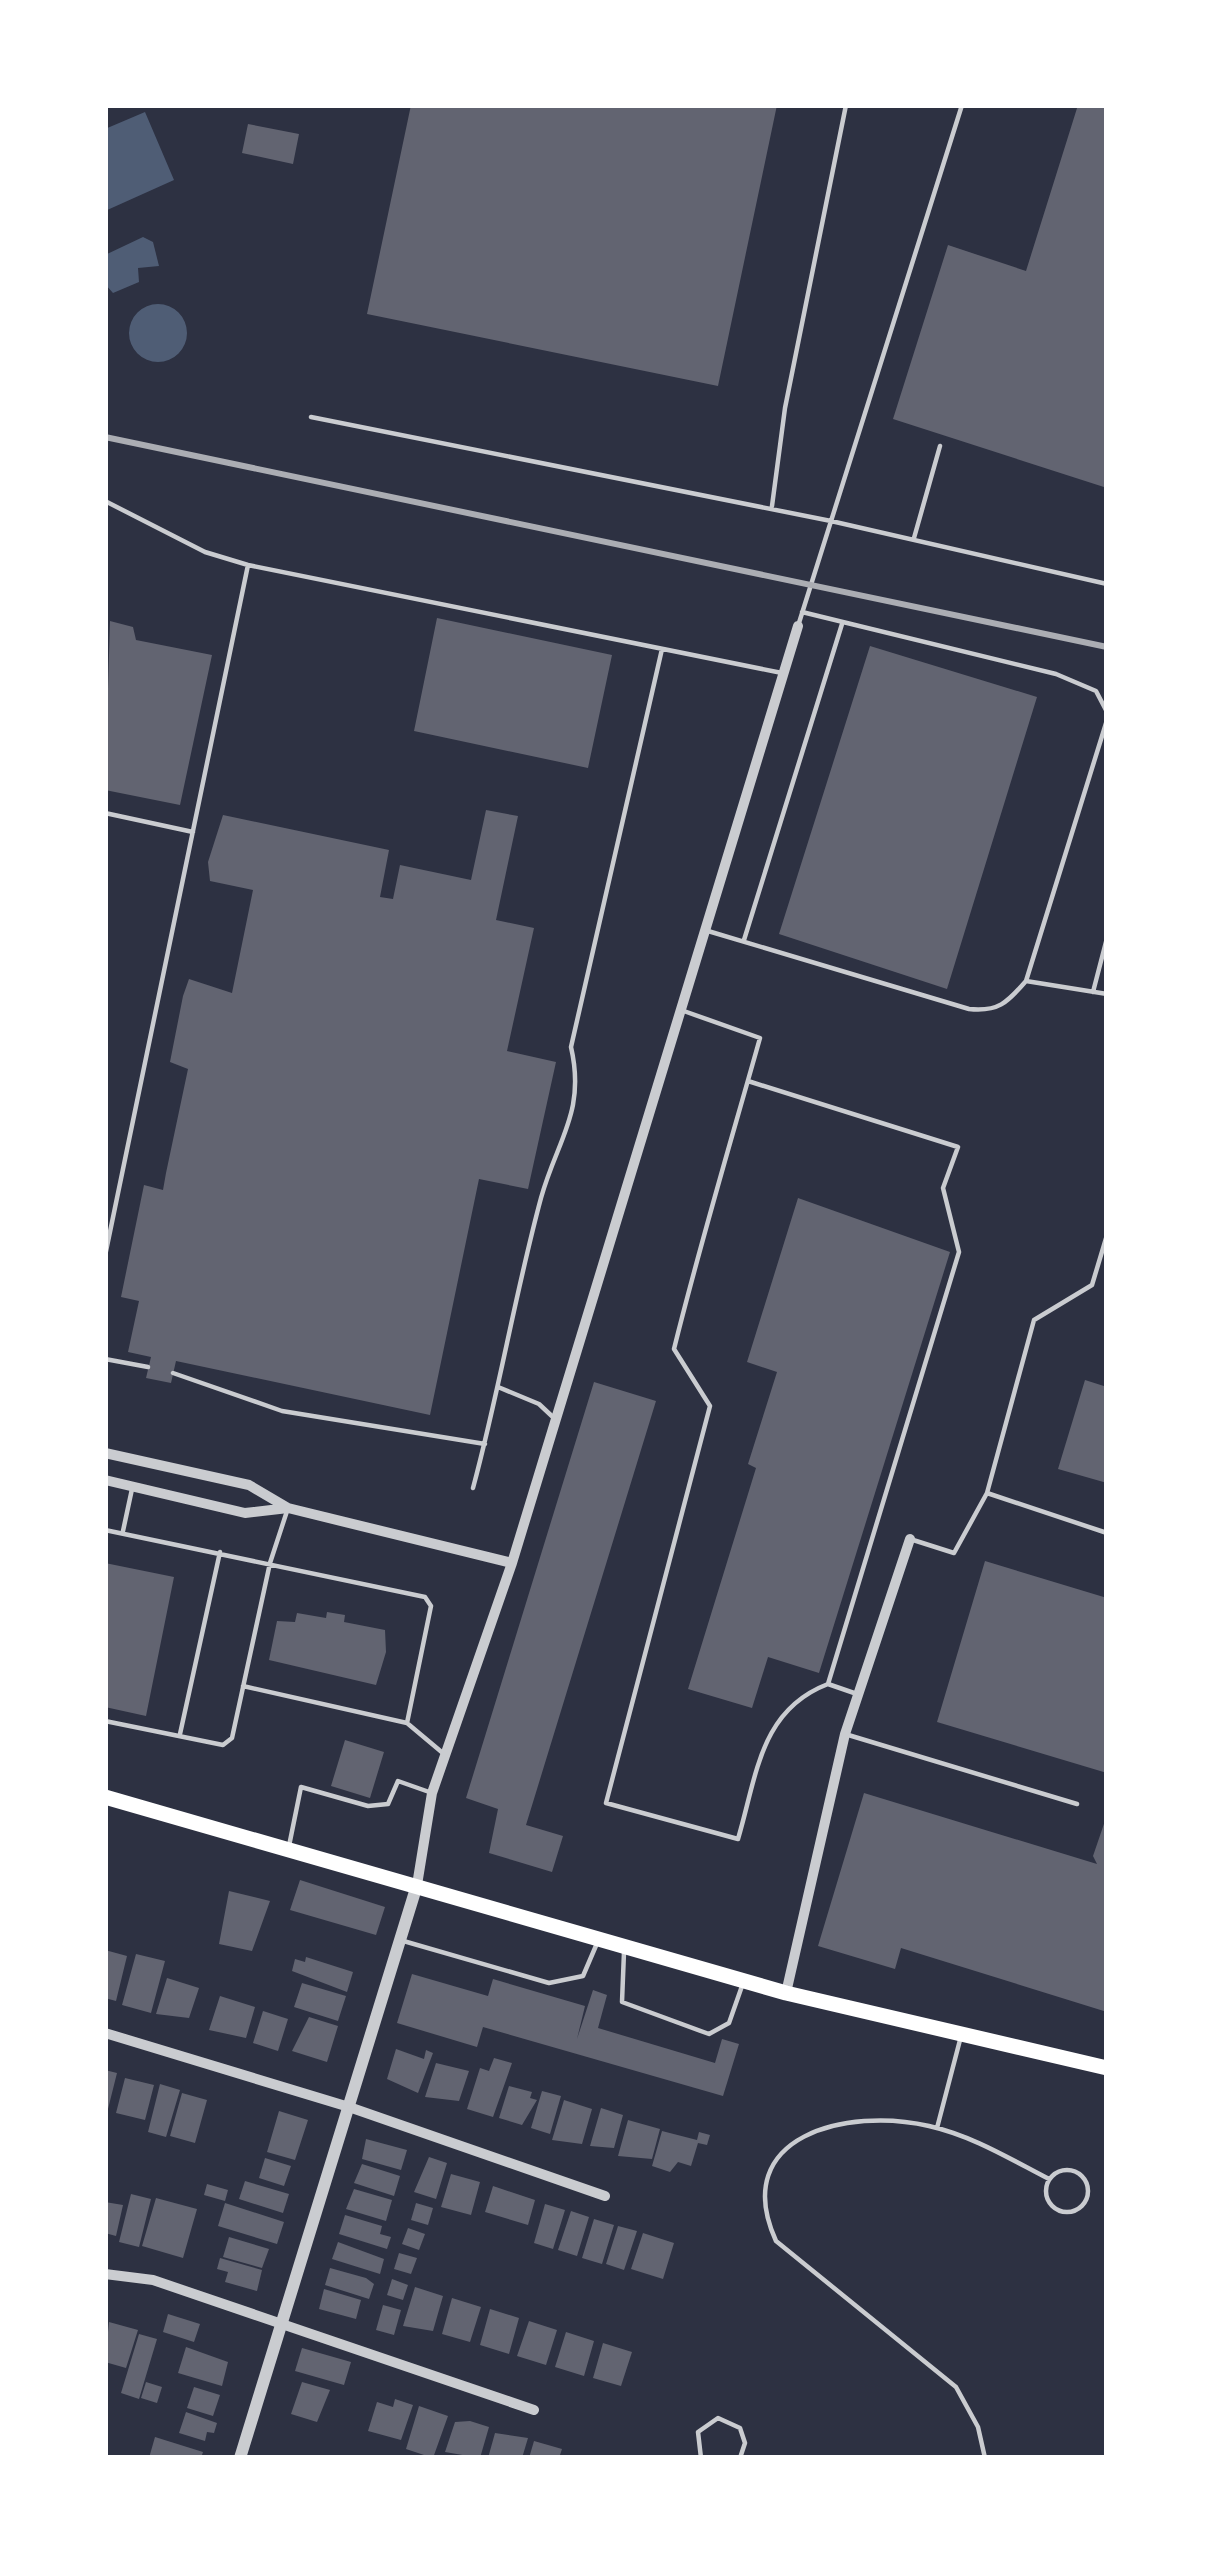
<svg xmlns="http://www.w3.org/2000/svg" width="1212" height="2563" font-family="Figtree,sans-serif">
<rect width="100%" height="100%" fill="#2d3142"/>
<path fill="#4f5d75" d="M145,112l29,68 -69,31v-82z
M143,237l10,5 6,24 -21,2 1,14 -26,11 -8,-9v-29z
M129 333a29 29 0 1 1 58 0a29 29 0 1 1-58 0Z"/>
<path fill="#626471" d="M411,105h366l-59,281 -351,-72z
M1078,105h29v383l-214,-69 55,-174 78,26z
M248,124l51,10 -6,30 -51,-11z
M437,618l175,37 -24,113 -174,-37z
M110,621l23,6 3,13 76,15 -32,150 -75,-15z
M870,646l167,51 -90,292 -168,-55z
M486,810l32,6 -22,104 38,8 -27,123 49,11 -28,127 -49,-10 -49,236 -254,-54 -5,22 -25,-5 5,-21 -23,-5 11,-51 -18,-4 23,-112 19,5 3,-17 22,-104 -18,-7 13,-66 6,-17 43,14 21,-103 -43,-9 -2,-19 15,-47 166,35 -9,47 13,2 7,-34 71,15z
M798,1198l152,54 -131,421 -51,-16 -16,51 -64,-19 68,-221 -8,-4 29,-92 -30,-10z
M1085,1380l22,7v96l-49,-14z
M594,1382l62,19 -130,424 37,11 -11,36 -63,-19 9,-44 -32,-11z
M985,1561l122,37v175l-170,-51z
M105,1563l69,14 -28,139 -41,-9z
M327,1612l18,3 -1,7 41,8 1,22 -10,33 -107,-25 8,-39 18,1 2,-9 29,5z
M345,1740l39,12 -14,46 -39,-12z
M864,1793l233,71 -4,-8 14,-41v197l-206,-64 -6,21 -77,-23z
M300,1880l85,27 -9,28 -86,-25z
M229,1891l41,10 -18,50 -33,-7z
M105,1950l22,6 -11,45 -11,-3z
M136,1954l29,7 -14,52 -29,-8z
M306,1957l47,15 -6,20 -55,-21 3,-12 10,3z
M412,1974l76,22 5,-17 92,27 -8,33 16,-49 14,5 -9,33 117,35 7,-24 17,5 -16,52 -240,-69 -6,20 -80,-24z
M167,1978l32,10 -10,30 -33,-4z
M302,1983l44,13 -8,25 -44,-14z
M220,1996l35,11 -9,31 -37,-8z
M263,2011l25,8 -10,32 -25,-8z
M309,2017l29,9 -11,36 -35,-11z
M396,2049l28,10 2,-9 7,3 -15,40 -31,-14z
M494,2058l18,5 -19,54 -26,-8 13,-41 9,3z
M436,2063l33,8 -10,30 -34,-4z
M105,2070l12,3 -10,40h-2z
M125,2078l29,7 -9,35 -29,-7z
M160,2084l20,6 -14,47 -18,-5z
M509,2086l23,6 -2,6 7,2 -15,25 -23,-7z
M542,2091l19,5 -11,38 -19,-6z
M182,2093l25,7 -12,43 -25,-7z
M564,2100l28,9 -10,35 -30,-4z
M601,2108l22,7 -9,33 -24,-2z
M279,2111l29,9 -13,40 -28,-8z
M628,2120l32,9 -8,30 -34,-3z
M662,2131l35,9 2,-8 11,3 -3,10 -9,-2 -7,23 -13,-4 -8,10 -18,-6z
M366,2139l41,11 -6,20 -39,-11z
M429,2157l18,6 -11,36 -22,-7z
M265,2158l26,8 -7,20 -25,-8z
M362,2164l38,12 -6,20 -40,-13z
M451,2174l29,8 -9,33 -30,-8z
M245,2181l44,13 -6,19 -44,-14z
M207,2184l21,6 -3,11 -21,-6z
M493,2186l42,14 -7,25 -43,-13z
M354,2189l38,11 -6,21 -40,-12z
M131,2194l20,5 -12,48 -20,-5z
M156,2198l41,11 -14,49 -41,-12z
M105,2202l18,3 -7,31 -11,-3z
M225,2203l59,19 -7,22 -59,-18z
M416,2203l17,5 -5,17 -17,-5z
M545,2204l20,6 -12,39 -19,-6z
M571,2211l18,6 -12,39 -19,-6z
M345,2215l37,11 -2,8 11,3 -4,12 -48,-15z
M594,2219l20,6 -12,39 -20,-6z
M618,2226l19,5 -13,39 -18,-6z
M408,2228l17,6 -6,16 -17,-6z
M643,2233l31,10 -11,36 -32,-10z
M229,2237l40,12 -7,19 -39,-11z
M338,2242l46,17 -4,15 -48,-15z
M399,2253l18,5 -6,16 -17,-5z
M220,2258l42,12 -5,21 -32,-9 3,-10 -11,-3z
M330,2268l36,10 8,6 -5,15 -44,-14z
M392,2279l16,6 -5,15 -16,-5z
M415,2287l28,9 -10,35 -30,-5z
M324,2289l37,11 -5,19 -37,-10z
M452,2298l29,9 -11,35 -28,-8z
M383,2305l18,5 -7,25 -18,-5z
M490,2309l29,9 -10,36 -29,-9z
M168,2314l32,10 -6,18 -31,-10z
M529,2321l28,9 -11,35 -29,-9z
M109,2322l29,8 -12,38 -21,-6z
M566,2332l28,9 -10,35 -29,-9z
M139,2334l18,5 -18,60 -18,-6z
M603,2343l29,9 -11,34 -28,-8z
M186,2347l42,15 -6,24 -44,-13z
M302,2348l49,14 -7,23 -49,-14z
M146,2382l16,5 -5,16 -16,-5z
M302,2382l28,8 -13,32 -26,-8z
M194,2387l26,8 -7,21 -26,-8z
M395,2399l18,6 -12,35 -33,-9 9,-29 16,5z
M419,2406l29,10 -15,42 -27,-9z
M186,2412l31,11 -3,10 -7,-1 -2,9 -26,-8z
M470,2421l19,6 -9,31 -35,-6 10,-30z
M495,2433l33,5 -6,20h-34z
M155,2437l48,15 -2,6h-52z
M534,2441l28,8 -3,9h-30z"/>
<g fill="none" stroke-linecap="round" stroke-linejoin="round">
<path stroke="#caccd0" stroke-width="4.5" d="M311,417l520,104 276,63
M105,501l100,51 43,13 534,108
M772,506l13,-98 61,-303
M914,538l26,-92
M802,612l254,62 40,17 11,21
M798,626l164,-521
M1107,720l-81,261 81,13
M105,813l88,19
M708,931l261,78c29,3 38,-6 57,-28
M744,940l98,-316
M1093,992l14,-54
M681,1010l79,28c-29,103 -60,206 -86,311l36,57 -104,397 132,36c19,-64 22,-129 90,-155l131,-432 -16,-64 15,-41 -210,-66
M105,1256l143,-691
M105,1359l43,8
M173,1373l109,38 203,33
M498,1387l41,17 16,15
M473,1488c26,-96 42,-194 68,-290 16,-58 45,-86 30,-151l91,-398
M987,1493l120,40
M105,1530l320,67 6,9 -24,117
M123,1531l9,-42
M910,1539l44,14 33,-60 47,-173 58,-35 15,-50
M828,1684l29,10
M243,1686l164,37 37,31
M105,1721l118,24 9,-7 38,-175 18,-55
M180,1734l40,-182
M845,1734l232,70
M289,1846l12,-59 67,19 20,-2 10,-23 34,12
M400,1940l149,43 34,-7 15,-35
M624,1952l-2,50 87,32 20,-11 13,-37
M937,2128l23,-88
M1046 2191a21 21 0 1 1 42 0a21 21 0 1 1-42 0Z
M701,2458l-3,-26 20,-14 22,10 5,15 -5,15
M985,2458l-7,-31 -22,-40 -180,-146c-48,-106 72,-134 153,-115 44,10 81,33 120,53"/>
<path stroke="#caccd0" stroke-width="10" d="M105,1453l144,32 39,23 224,55
M105,1480l140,33 43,-5
M417,1885l15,-92 80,-230 286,-937
M786,1993l59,-259 65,-195
M105,2033l244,74 256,89
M105,2274l48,6 381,130"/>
<path stroke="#caccd0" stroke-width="12" d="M240,2458l177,-573"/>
<path stroke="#fff" stroke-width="15" d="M105,1797l681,196 321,75"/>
<path stroke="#abadb3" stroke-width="6" d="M105,437l1002,210"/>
</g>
<rect width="1212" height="2563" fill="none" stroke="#ffffff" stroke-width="216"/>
</svg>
